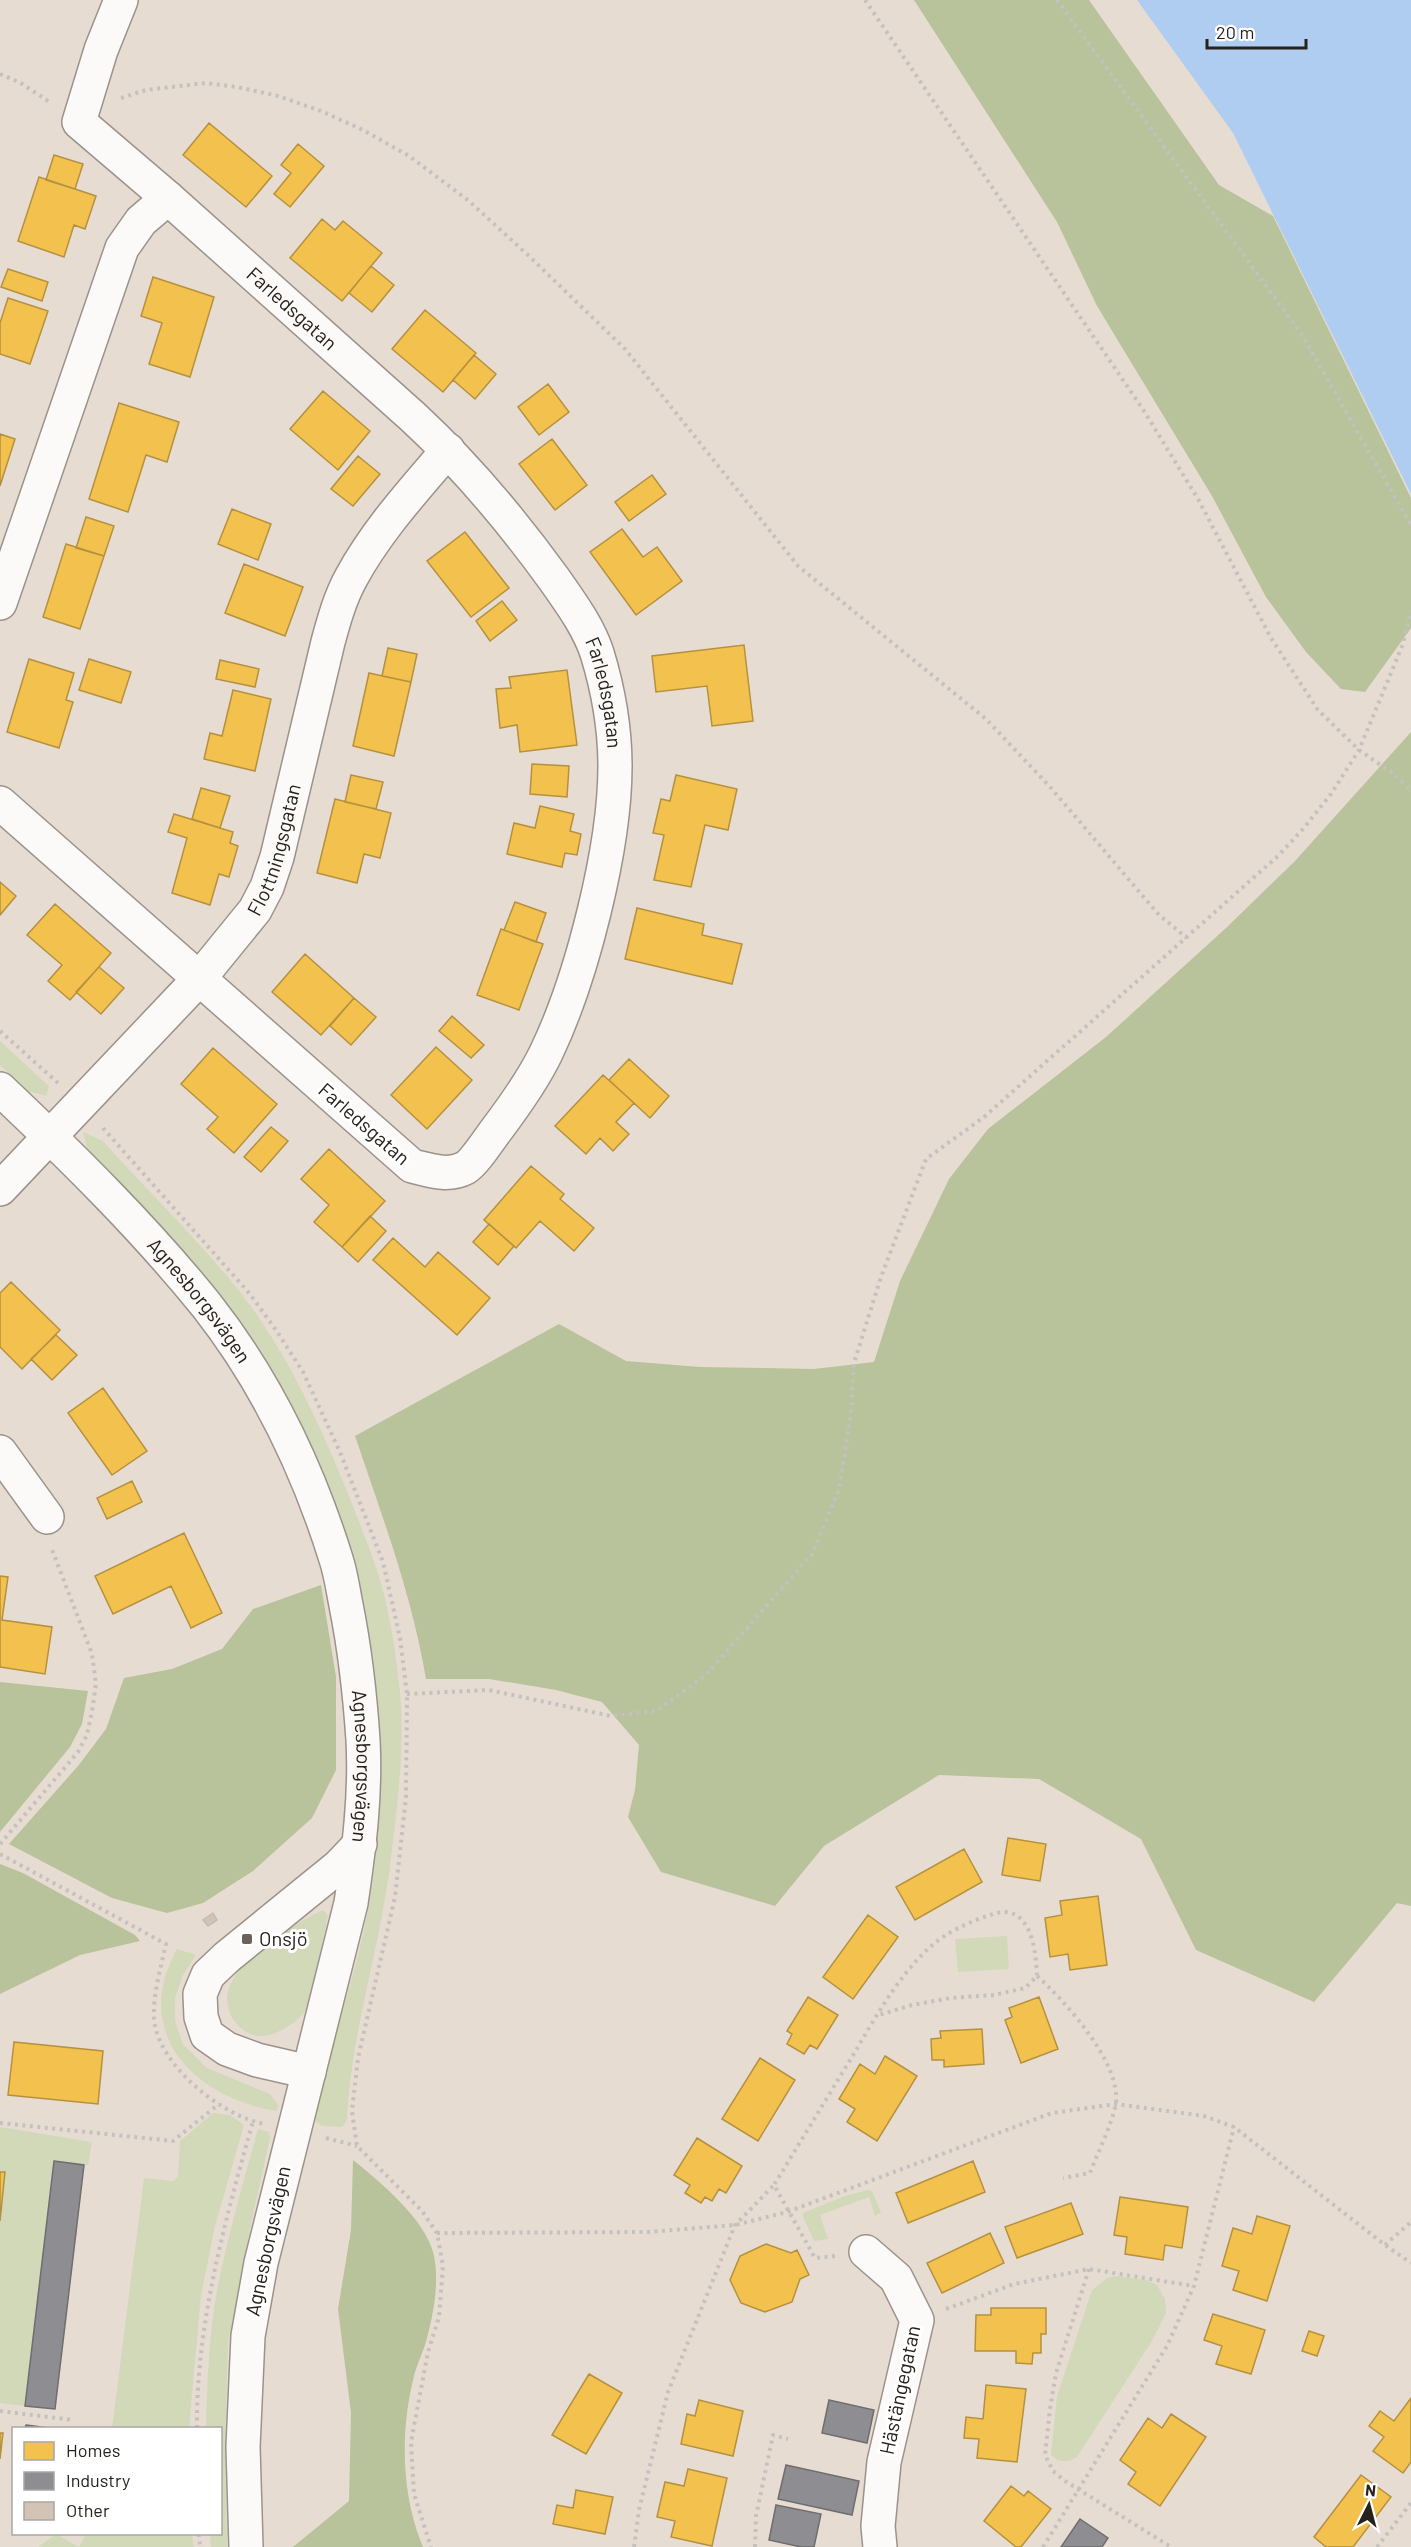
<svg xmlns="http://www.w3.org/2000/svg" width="1411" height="2547" font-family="Barlow,sans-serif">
<rect width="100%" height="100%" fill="#e7dcd2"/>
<path fill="#d1d9b9" d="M0,1041l49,45 -3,10 -19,-5 -27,-26z
M83,1132l20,9c45,51 95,98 137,151 50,64 83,140 113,214 12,32 26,64 33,97 7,30 11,60 14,90 5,46 -2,110 -8,156 -9,92 -41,179 -45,271l-5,7 -20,-1 -7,-5c13,-75 43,-147 55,-222 31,-193 -10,-415 -129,-573 -14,-19 -33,-37 -49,-55 -34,-39 -68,-77 -103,-116z
M323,1910l5,6c-4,17 -17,88 -25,98 -9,10 -26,21 -40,22 -24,1 -42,-26 -34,-48 11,-32 64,-64 94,-78z
M1007,1936l2,33 -51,3 -3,-33z
M177,1949l19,6 -13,20 -8,23v23l8,23 24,24 63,26 8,11 -1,6c-83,-13 -147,-79 -100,-162z
M213,2113l17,2 14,10 -29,101 -14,69 -12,133h-77l32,-250 29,3 5,-4 2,-36z
M0,2127l92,15 -4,23 -34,-4 -29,245 -25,-3v-182l5,-48 -5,-1z
M258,2129l11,3 1,6 -18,81 -24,124 -3,105 2,99h-16l-1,-13h10v-106h-14c1,-45 3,-92 11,-138 11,-54 26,-108 41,-161z
M868,2190l4,1 9,21 -6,4 -6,-19 -49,18 8,24 -14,2 -11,-24v-4l42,-17z
M1116,2276l30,4 11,5 8,14 1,14 -14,28 -75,116c-10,6 -18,6 -26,-2l6,-59 35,-106 15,-12z
M56,2534l23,13 7,-13h106l2,13h-156z"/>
<path fill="#b8c29b" d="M914,0h175l130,185 54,31 138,282v130l-46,64 -24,-3 -35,-37 -40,-55 -54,-101 -115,-190 -40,-84z
M1411,732v1174l-14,-3 -83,99 -118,-52 -55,-111 -102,-60 -100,-4 -115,71 -49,60 -114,-34 -33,-55 7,-27 4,-45 -37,-43 -46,-12 -67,-11h-63c-14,-84 -44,-163 -71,-243l204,-112 67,37 74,6 114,2 60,-7 26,-81 49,-102 39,-50 118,-92 120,-109 69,-67z
M321,1585l15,92v93l-24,48 -59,53 -50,32 -36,10 -55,-15 -103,-54 69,-78 28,-37 18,-51 48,-9 50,-20 31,-40z
M0,1682l88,9 -6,33 -12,23 -70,85z
M0,1864l23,9 112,62 5,6 -60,14 -80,39z
M353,2160c26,21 71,58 80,92 7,26 1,60 -6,86 -3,13 -10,25 -13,38 -14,55 -13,119 9,171h-130l56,-46 2,-88 -13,-104 13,-79z"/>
<path fill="#aecdf0" d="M1137,0h274v494l-178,-361z"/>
<path fill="#f2c14e" stroke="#b5913f" stroke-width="1.5" d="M209,123l63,53 -26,31 -63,-52z
M298,144l26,22 -34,41 -16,-13 17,-21 -10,-8z
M54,155l29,9 -8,25 -29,-9z
M39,177l57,19 -11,33 -11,-4 -10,32 -46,-16z
M322,219l13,11 8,-9 39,32 -40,48 -52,-43z
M371,266l23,19 -22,27 -23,-19z
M8,269l40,13 -6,19 -41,-14z
M153,277l61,20 -24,80 -41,-13 13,-41 -21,-7z
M8,298l40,13 -18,53 -30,-10v-31z
M425,310l51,43 -33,39 -51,-43z
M474,355l22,19 -21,25 -22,-19z
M548,384l21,28 -30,23 -21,-28z
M323,391l47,40 -32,39 -48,-41z
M119,403l60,19 -12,40 -21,-7 -18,57 -39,-13z
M0,434l15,5 -15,47z
M552,439l35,46 -32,25 -36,-46z
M358,456l22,18 -27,32 -22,-17z
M652,475l14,19 -37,27 -14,-19z
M232,509l39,15 -13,36 -40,-16z
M86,517l28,9 -10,30 -28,-8z
M622,529l21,28 14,-10 25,34 -46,34 -46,-63z
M465,532l44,56 -38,29 -44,-56z
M66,544l38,12 -24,73 -37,-12z
M244,564l59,23 -18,49 -60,-23z
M502,601l15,19 -27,21 -14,-20z
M744,645l9,76 -41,5 -5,-40 -51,6 -4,-36z
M388,648l29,6 -6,28 -29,-6z
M29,659l45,14 -8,27 7,2 -14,46 -52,-16z
M89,659l42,13 -10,31 -42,-13z
M220,660l39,9 -4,18 -39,-8z
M567,670l10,75 -57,7 -3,-27 -17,3 -4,-39 15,-1 -2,-11z
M369,673l42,9 -17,74 -41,-10z
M233,690l38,9 -16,72 -51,-12 6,-26 12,3z
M532,764l37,2 -2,31 -37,-3z
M351,775l32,7 -7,27 -31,-7z
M676,775l61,14 -9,41 -23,-5 -14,62 -37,-7 10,-45 -11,-2 8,-34 9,2z
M201,788l29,8 -10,32 -28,-9z
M335,799l56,14 -11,45 -16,-4 -7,29 -40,-10z
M540,806l34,8 -4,17 11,3 -4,21 -12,-2 -3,14 -55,-13 7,-31 21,5z
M174,814l59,18 -3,11 8,3 -9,31 -10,-3 -9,31 -38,-12 15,-55 -19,-6z
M0,882l16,14 -16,19z
M515,902l31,11 -10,29 -32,-12z
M55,904l56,49 -41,47 -22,-19 14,-16 -35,-30z
M637,908l67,16 -2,11 40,9 -10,40 -107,-25z
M501,929l42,15 -24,66 -42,-15z
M305,954l49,44 -33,37 -49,-43z
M99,967l25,21 -23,26 -25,-22z
M354,998l22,19 -25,28 -21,-19z
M452,1016l32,29 -13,13 -32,-27z
M436,1047l36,33 -45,49 -36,-34z
M213,1048l64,56 -43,49 -27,-24 11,-12 -37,-33z
M629,1059l40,37 -19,22 -41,-38z
M603,1075l31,28 -18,19 13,12 -16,17 -13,-13 -14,16 -31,-28z
M271,1127l17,14 -27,31 -17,-15z
M329,1149l56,52 -43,46 -28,-25 15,-17 -28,-26z
M531,1166l33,28 -4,5 34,29 -20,23 -34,-30 -24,27 -32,-28z
M370,1216l16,15 -28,31 -16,-15z
M489,1224l25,22 -16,19 -25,-23z
M393,1238l32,29 13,-15 52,46 -33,37 -84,-75z
M11,1282l49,48 -38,39 -22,-22v-54z
M56,1335l21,20 -25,25 -21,-21z
M103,1388l44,63 -35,24 -44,-62z
M132,1481l10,21 -35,17 -10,-21z
M184,1533l38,80 -31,15 -20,-42 -58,28 -18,-38z
M0,1576l8,1 -6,43 50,7 -7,47 -45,-7z
M1008,1838l38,6 -6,37 -38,-6z
M964,1849l18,33 -67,38 -19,-33z
M1098,1896l9,69 -37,5 -2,-16 -18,3 -5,-39 17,-3 -2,-14z
M868,1915l30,22 -45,62 -30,-22z
M808,1997l30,18 -21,34 -7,-4 -6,9 -17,-10 5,-10 -5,-3z
M1039,1997l19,52 -37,14 -16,-43 7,-3 -3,-9z
M982,2029l2,35 -40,3v-7h-12l-1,-21 10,-1 -1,-7z
M14,2042l89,9 -5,53 -90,-9z
M885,2056l32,20 -40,65 -30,-19 8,-13 -16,-10 21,-35 15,10z
M760,2058l35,22 -37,61 -36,-22z
M697,2138l45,28 -16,27 -7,-4 -7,12 -7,-4 -4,6 -16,-10 5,-8 -16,-10z
M973,2161l12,31 -77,31 -12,-30z
M0,2172h5l-5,49z
M1120,2197l68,10 -6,41 -17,-3 -2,15 -38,-6 2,-17 -13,-2z
M1071,2203l12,31 -66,24 -12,-31z
M1257,2216l33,10 -23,75 -34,-11 6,-19 -17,-5 11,-38 19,6z
M990,2233l14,30 -62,30 -15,-30z
M766,2244l25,9 6,-3 12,25 -9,4 -8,23 -27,10 -24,-9 -11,-23 10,-24z
M991,2308h55v26h-5v19h-8l-1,11 -16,-1v-12h-41l1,-36h15z
M1213,2314l52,16 -14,44 -35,-10 6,-18 -18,-6z
M1309,2331l15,5 -7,20 -15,-5z
M589,2374l33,19 -36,61 -34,-19z
M986,2385l40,4 -9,73 -40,-4 2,-19 -15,-1 2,-21 17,2z
M1411,2398v64l-8,11 -30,-22 11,-14 -15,-11 11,-15 14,10z
M699,2400l44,11 -10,45 -52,-12 6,-30 8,2z
M1171,2414l35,23 -46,69 -32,-22 8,-12 -16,-12 28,-42 14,10z
M0,2433h3l-3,26z
M688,2469l39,9 -15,68 -41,-9 4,-16 -18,-4 8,-35 19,4z
M1361,2475l30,22 -38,50h-27l-12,-10z
M1011,2486l13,10 4,-5 23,18 -30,38h-5l-32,-26z
M576,2490l37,7 -8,37 -52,-10 4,-19 16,3z"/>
<path fill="#8d8d92" stroke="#6f6d6e" stroke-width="1.5" d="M54,2161l30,4 -29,244 -30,-3z
M829,2400l45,10 -7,33 -45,-10z
M26,2425l23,3h-24z
M786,2465l73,16 -7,34 -74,-16z
M776,2505l45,9 -7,33h-13l-32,-7z
M1080,2519l28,19 -6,9h-41z"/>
<path fill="#d2c3b5" stroke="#c4bbb3" stroke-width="1.5" d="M213,1913l4,7 -9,6 -5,-6z"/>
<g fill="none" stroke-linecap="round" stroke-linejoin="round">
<g stroke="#9b928b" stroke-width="36">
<g id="minor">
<path d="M121,0l-20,50 -22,72 89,76"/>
<path id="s1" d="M0,603l122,-355 19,-27 27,-23 245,219c53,49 99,104 141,162 16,23 34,47 43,74 11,36 18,75 18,113 0,82 -33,212 -69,287 -13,27 -31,52 -49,76 -7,9 -23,34 -32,39 -17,9 -36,2 -53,-2l-412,-363"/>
<path id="s2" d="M0,1089c72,68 145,140 207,217 58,74 101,163 129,253 5,15 7,31 10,46 9,45 14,90 17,135 3,55 -4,109 -12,163l-90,360 -13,73 -5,111 3,100"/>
<path id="s3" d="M0,1189l198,-209 57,-70 12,-23 10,-30 51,-215c6,-22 12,-44 23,-64 26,-48 63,-88 97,-128"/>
<path d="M0,1452l47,65"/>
<path d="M309,2072l-52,-12 -30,-11 -20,-14 -6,-18 -1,-23 8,-19 19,-18 112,-91 21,-22"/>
<path d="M866,2252l30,26 21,42 -33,142 -6,64 2,21"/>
</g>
</g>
<path stroke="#c4c1be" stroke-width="4" stroke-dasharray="3 4.5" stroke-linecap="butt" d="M865,0l279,411 54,88 73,139 47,72 41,40 32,22 20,18
M1057,0l245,335 109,190
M0,74l19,8 32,21
M121,98l25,-8 60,-7 31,4 41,9 43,15 42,19 46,26 60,45 61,56 95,92 173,217 188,153 65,69 108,127 28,23
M0,1031l58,52
M103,1128l147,166 26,36 27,42 37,80 43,110 17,76 7,56 -1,103 -11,100 -37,161 -6,53 5,35 65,65 15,22 6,33 -4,51 -11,35 -17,90 3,52 17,53
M407,1694l82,-4 122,26 45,-5 49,-35 107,-122 27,-64 12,-77 3,-50 27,-86 45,-118 58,-42 294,-261 25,-27 28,-35 28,-44 44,-106 8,-33
M0,1844l78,-92 9,-17 5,-24 4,-27 -4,-30 -41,-107
M0,1854l166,90c-5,23 -17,63 -10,86 12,42 66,85 108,94
M1037,1976c28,25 84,87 79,127 -3,19 -19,51 -26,70l-27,5
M0,2123l173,18 46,-37
M326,2138l31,8
M437,2233l211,-1 87,-7 52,-13 265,-99 64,-9 88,12 30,11 151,118 26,18
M1385,2245l26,-23
M835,2256l-20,2 -41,-73c27,-44 54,-89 81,-133 21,-36 43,-75 74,-104 17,-16 42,-27 64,-34 38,-12 43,36 44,62l-12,12 -31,7 -43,3 -39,7 -36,11
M1089,2269l-33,104 -6,36 -5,46 8,16 12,10 106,66
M946,2309l68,-25 75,-15 105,17
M0,2411l73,9
M197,2428c-1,-104 28,-207 56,-307
M199,2534l1,13
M634,2547l5,-37 29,-118 67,-167 39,-40
M755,2547l1,-31 17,-81 15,4
M1043,2547l124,-201 27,-60 40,-159
M1377,2547l34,-44"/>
<use href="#minor" stroke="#fbfaf8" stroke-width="33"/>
</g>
<rect fill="#6b625b" stroke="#fff" stroke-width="2" x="241" y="1933" width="12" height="12" rx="3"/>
<g text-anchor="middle" stroke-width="6" stroke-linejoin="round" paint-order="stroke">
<g font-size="20" fill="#28211b" stroke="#fff">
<text dy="7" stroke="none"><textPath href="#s1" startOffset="610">Farledsgatan</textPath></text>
<text dy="7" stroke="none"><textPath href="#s1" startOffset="1114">Farledsgatan</textPath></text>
<text dy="7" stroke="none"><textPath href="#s3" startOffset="442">Flottningsgatan</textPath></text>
<text transform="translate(364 1124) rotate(41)" y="7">Farledsgatan</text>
<text dy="7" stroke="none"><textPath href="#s2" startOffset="291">Agnesborgsvägen</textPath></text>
<text dy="7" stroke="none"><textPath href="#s2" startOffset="795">Agnesborgsvägen</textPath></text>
<text transform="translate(268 2241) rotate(-78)" y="7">Agnesborgsvägen</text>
<text transform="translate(900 2390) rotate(-78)" y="7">Hästängegatan</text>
</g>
<g font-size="20" fill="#28211b" stroke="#fff" text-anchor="start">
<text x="259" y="1946">Onsjö</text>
</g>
</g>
<rect x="12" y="2427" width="210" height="108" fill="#ffffff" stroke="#a9a6a4" stroke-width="1.5"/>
<rect x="24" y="2442" width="30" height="18" fill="#f2c14e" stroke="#a9a6a4" stroke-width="1.5"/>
<text x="66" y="2457" font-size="18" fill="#28211b">Homes</text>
<rect x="24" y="2472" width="30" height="18" fill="#8d8d92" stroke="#a9a6a4" stroke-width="1.5"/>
<text x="66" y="2487" font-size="18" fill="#28211b">Industry</text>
<rect x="24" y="2502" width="30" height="18" fill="#d2c3b5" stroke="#a9a6a4" stroke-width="1.5"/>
<text x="66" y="2517" font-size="18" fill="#28211b">Other</text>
<g transform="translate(1369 2505) rotate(6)" stroke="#ffffff" stroke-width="4.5" paint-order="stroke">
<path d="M0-4.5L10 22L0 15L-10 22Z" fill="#28211b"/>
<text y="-9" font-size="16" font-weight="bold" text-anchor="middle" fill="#28211b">N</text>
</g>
<path d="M1207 39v9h99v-9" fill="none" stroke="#28211b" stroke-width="3"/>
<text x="1216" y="39" font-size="18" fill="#28211b" stroke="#ffffff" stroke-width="4.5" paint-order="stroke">20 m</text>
</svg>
